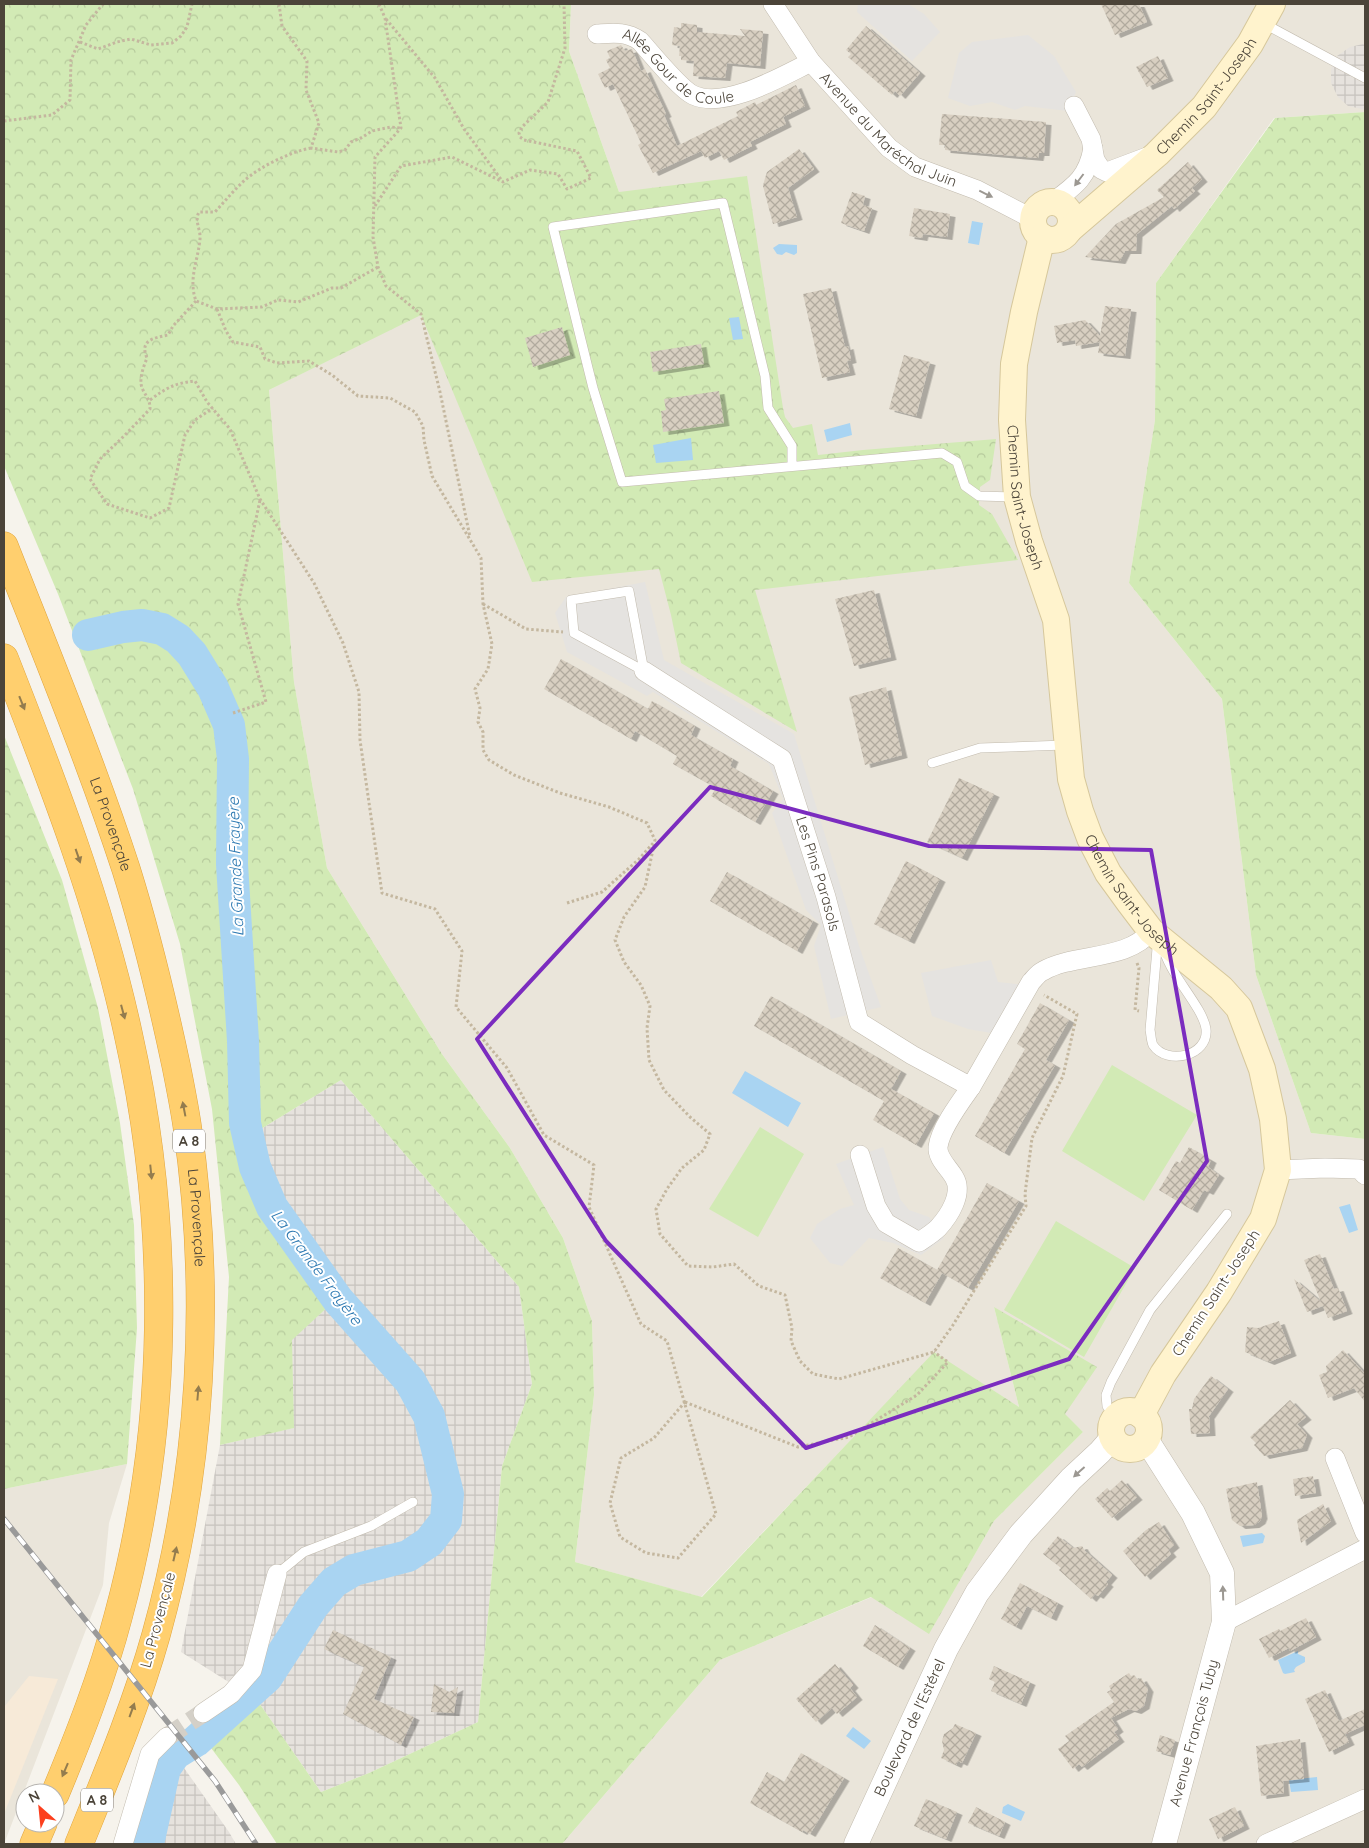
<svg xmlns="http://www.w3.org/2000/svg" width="1369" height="1848" font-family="Quicksand,sans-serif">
<defs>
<pattern id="industrial-grid" width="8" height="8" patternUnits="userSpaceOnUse" patternTransform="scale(1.25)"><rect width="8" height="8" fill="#e6e2dd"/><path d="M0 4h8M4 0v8" fill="none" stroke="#c7c3be"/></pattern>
<pattern id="forest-crowns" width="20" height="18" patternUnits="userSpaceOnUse" patternTransform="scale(1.25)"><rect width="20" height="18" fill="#d2eab5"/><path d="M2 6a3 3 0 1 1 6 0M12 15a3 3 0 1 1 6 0" fill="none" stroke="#b6ca9c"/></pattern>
<pattern id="building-cross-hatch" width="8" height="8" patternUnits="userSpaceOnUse" patternTransform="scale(1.25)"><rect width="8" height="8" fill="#d8cfc1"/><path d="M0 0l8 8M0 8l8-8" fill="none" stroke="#b1aa9e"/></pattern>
<filter id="shadow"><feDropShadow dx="5.5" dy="3" stdDeviation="0" flood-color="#0004"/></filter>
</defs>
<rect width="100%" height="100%" fill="#f6f3ec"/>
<path fill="#eae5da" d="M571,4h794v108l-91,6 -118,165 -1,137 -26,163 93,116 34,276 55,158 54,6v705h-803l158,-184 152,-63 57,36 65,-112 89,-89 -18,-17 -71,-108 25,100 -85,-54 -233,244 -126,-35 19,-167 -2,-74 -29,-83 -53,-90 -68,-94 -115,-186 -33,-186 -25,-292 151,-76 199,-122 -50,-141z
M127,1464l-18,59 -6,62 -99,259v-355z"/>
<path fill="#f7ead8" d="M29,1676l29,3 -54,135v-107z"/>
<path fill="url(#industrial-grid)" d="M1363,44l2,1v63l-3,1 -14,-3 -10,-9 -7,-14v-14l6,-13 13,-9z
M341,1080l178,207 13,97 -30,82 -24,256 -109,51 -48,19 -64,-92 -76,-48 39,-207 73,-17 -1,-89 39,-35 -68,-123 -7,-49z
M182,1765l47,67 7,12h-101l14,-40z"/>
<path fill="#d2eab5" d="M1112,1065l85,50 -53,86 -82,-50z
M760,1127l44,27 -46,83 -49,-28z
M1056,1221l79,47 -51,89 -80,-47z"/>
<path fill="url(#forest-crowns)" d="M4,4h567l-2,47 50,141 128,-16 36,232 2,9 8,11 19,-4 6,31 45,-5 133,-11 -6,41 -10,7 -1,18 13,9 26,46 -263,30 42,142 -116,-69 -10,-48 -12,-46 -127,13 -111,-267 -152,75 25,292 33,186 115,186 68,94 53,90 29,83 2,74 -19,167 127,35 232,-245 85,55 -25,-100 103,60 -32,47 18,18 -89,89 -65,113 -58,-37 -151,63 -158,184h-285l-38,-59 -31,-41 49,-44 64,92 48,-19 109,-51 24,-256 30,-82 -13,-97 -178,-207 -85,52 7,49 68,123 -39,36 2,88 -74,17 9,-168 -17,-168 -32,-165 -47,-155 -75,-195 -54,-128z
M1365,112v1027l-54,-6 -55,-158 -34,-276 -93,-116 26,-163 1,-137 119,-165z
M4,735l58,145 36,128 22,115 14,102 3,103 -10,136 -123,25z"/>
<path fill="#e5e3e0" d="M858,4h50l16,10 16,18 -28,29 -55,-49z
M1028,35l26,21 22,36 -8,19 -43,-5 -10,4 -23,-8 -22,4 -22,-8 11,-45 13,-11z
M645,582l19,78 130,74 65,212 22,61 -50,12 -17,-73 7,-21 -15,-15 -34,-97 11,-14 -14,-35 -116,-72 -6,4 -80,-44 -12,-39 11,-16z
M991,960l7,22 28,3 -29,49 -29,-5 -36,-13 -11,-43z
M883,1147l17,52 9,11 20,7 15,21 -23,17 -28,-12 -24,-5 -27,28 -12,-3 -20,-25 7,-14 23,-15 14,-4 -18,-41z"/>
<path fill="#a9d4f2" d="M972,221l11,2 -4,22 -11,-2z
M779,244l18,1v8l-3,2 -8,-3 -4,3 -5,-1 -4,-6z
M739,317l4,22 -10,1 -4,-22z
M850,423l2,12 -25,7 -3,-12z
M691,438l2,22 -37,3 -3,-18z
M745,1071l56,32 -13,24 -56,-34z
M1350,1204l8,26 -9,3 -10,-26z
M1262,1533l3,3 -2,7 -20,4 -3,-11z
M1298,1651v3l7,3v5l-9,5 -2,3 1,2 -10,2 -2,-1 -5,-13z
M853,1727l18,14 -7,8 -18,-13z
M1317,1777l1,13 -27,2 -2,-12z
M1008,1804l17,8 -4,9 -19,-8 1,-6z"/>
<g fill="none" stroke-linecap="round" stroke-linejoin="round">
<path stroke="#a9d4f2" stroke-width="32" d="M88,635l35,-8 19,-2 20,4 16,10 14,15 21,34 16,37 4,34 -1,105 11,177 2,82 10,44 17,40 66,93 72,81 19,35 19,78 -2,26 -17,22 -21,14 -54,14 -20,12 -21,24 -46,71 -71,64 -21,13 -10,14 -17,76"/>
</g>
<path fill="url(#building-cross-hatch)" filter="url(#shadow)" d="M1101,4h38l8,18 -32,13z
M681,23l16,2v7l48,4 -5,-7 23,2 -3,35 -33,-3 -2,15 -32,-2 1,-15 -13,-1v-4h-2l1,-10 -8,-1 2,-18 7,1z
M866,26l54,47 -20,23 -5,-5 -3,4 -44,-38 3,-3 -5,-4z
M621,45l4,6 7,-2 9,22 4,-2 21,45 -2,1 13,31 61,-30 -2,-4 19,-10 1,3 40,-20 9,21 -22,11 3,7 -36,18 2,4 -28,14 -5,-9 -14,7 -4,-7 -48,22 -15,-28 3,-2 -28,-59 -8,4 -7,-14 12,-6 -4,-8 4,-2 -3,-7z
M1158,56l10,22 -21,9 -11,-20z
M942,114l104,8 -2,31h-5l-1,5 -93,-8v-5h-6z
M799,149l15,20 -26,19 9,29 -24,7 -10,-38 2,-8 2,-6z
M1188,162l14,17 -10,9 3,3 -21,18 -2,-3 -35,28 -1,17h-11l-5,10 -35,-4 31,-33 48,-27 -7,-7z
M852,192l13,4 -2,9 9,3 -8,23 -23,-8z
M914,208l36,6 -3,23 -24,-3 -1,4 -13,-2z
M831,288l14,59 3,-1 3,14 -4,1 3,11 -28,6 -19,-84z
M1105,306l26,3 -6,47 -27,-3 2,-11 -24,4 -1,-6 -18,3 -3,-17 31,-6 15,16z
M562,327l8,28 -37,12 -8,-29z
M701,344l3,20 -51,8 -3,-20z
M904,355l26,7 -14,54 -27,-7z
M719,391l5,32 -61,9 -2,-21 5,-1 -2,-11z
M874,590l17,67 -37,9 -19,-67z
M561,659l87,50 4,-8 43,25 -4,9 42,24 -3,7 43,25 -18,31 -44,-26 5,-8 -43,-24 4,-8 -42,-25 -4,8 -87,-50z
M886,687l16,68 -37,10 -16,-68z
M959,778l35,16 -32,64 -35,-16z
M906,861l34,18 -31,62 -35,-17z
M727,872l86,49 -16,30 -87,-50z
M771,996l130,75 -10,18 43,24 -18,32 -43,-25 11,-19 -130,-75z
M1040,1003l29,17 -23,40 9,5 -51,88 -29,-17 50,-87 -8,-5z
M1189,1147l22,13 -3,7 11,8 -11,17 -4,-2 -12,20 -33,-20 17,-29 4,2z
M987,1183l32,18 -51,87 -26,-15 -17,30 -45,-25 18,-30 39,22z
M1320,1254l14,35 4,-1 9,23 -19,7 -5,-12 -16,6 -13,-33 27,23 -17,-42z
M1279,1321l12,32 -22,9 -24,-10 2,-25 11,1z
M1343,1350l22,24v28l-11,-14 -26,10 -9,-23 8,-3 -1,-6z
M1211,1376l17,13 -19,27 1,17 -19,1 -2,-25h3l2,-10z
M1290,1400l16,17 -9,7 10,11 -5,13 -38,8 -10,-11 2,-2 -6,-6z
M1313,1476l3,17 -21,3 -2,-17z
M1122,1480l15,17 -25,21 -17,-19 12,-11 3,3z
M1257,1482l5,34 -2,5 -6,4 -14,1 -8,-6 -6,-31z
M1323,1504l8,17 -30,22 -4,-23z
M1159,1522l15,23 -6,5 3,4 -26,23 -22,-26 23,-21z
M1058,1536l15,12 9,-2 3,5 27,24 -6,7 2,2 -10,12 -3,-2 -4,5 -32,-29 2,-2 -18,-14z
M1020,1583l38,20 -7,15 -24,-12 -11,21 -15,-8z
M1306,1618l10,19 -26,14 -1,-3 -20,10 -10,-19 20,-10 1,2z
M875,1625l35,23 -12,19 -35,-21z
M333,1630l58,27 -17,42 40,18 -13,28 -58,-31 21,-47 -40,-18z
M835,1664l18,21 -3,3 7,9 -20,17 -5,-6 -16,14 -20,-23z
M994,1666l36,16 -9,22 -30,-13 4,-9 -6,-3z
M1129,1673l2,3 3,-1 4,5 3,-2 7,11 -4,17 -8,5 -7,-2 -18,9 7,11 -4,3 5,7 -37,28 -3,-3 -6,5 -15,-20 11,-8 -4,-5 49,-34 -7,-10 4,-2 -2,-4z
M434,1684l15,8 9,-5 -4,26 -23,-1z
M1325,1690l14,31 26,-12v16l-20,9 4,8 -20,10 -24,-53z
M955,1724l21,9 -14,30 -4,-2 -2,4 -15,-7 3,-8 -2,-9 2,-7 9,-6z
M1160,1735l15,5 -5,15 -14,-4z
M1300,1739l4,40 -21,2 1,12 -23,3 -5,-50z
M801,1753l43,25 -34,56 -7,-4 -1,2 -52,-29 17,-31 17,10z
M926,1799l31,13 -11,27 -32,-13z
M976,1807l29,15 -6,14 -31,-13z
M1235,1807l9,19 -26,13 -9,-20z"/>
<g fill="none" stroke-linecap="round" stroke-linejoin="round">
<path stroke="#d4d0c8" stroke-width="19" stroke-dasharray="19 9" stroke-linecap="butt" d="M167,1737l36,-24"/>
<g stroke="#c2bbae" stroke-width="10">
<path id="service" d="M1263,23l102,55
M792,466v-20l-24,-38 -3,-32 -42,-173 -170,24 40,161 29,94 320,-29 15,9 8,24 14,10 35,1
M629,591l15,80 -70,-38 -3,-33z
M932,763l48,-15 85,-3
M1158,937c5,12 9,24 16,35 9,16 30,41 32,57 3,27 -39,37 -53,16 -2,-4 -2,-11 -3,-15z
M1116,1418l-9,-12 -1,-11 5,-13 39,-72 77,-96
M277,1574l27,-22 67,-26 42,-24"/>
</g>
<g stroke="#c2bbae" stroke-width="20">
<g id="minor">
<path id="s1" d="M773,4l38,58 78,86 26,19 62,23 56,29"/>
<path id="s2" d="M597,34c16,-1 29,-3 43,7 11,12 40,48 53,54 32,15 89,-19 118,-33"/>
<path d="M1074,106l17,33 4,21 6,9 6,3 40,-15"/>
<path d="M1053,202c22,-16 35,-25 40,-54"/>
<path id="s3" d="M644,671l138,88 44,138 33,125 53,33 59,32 60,-105c4,-4 7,-9 12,-11 31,-18 85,-10 108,-40"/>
<path d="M860,1155l16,51 10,17 33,19c6,-4 14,-9 19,-14 11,-12 26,-35 16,-51 -6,-10 -17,-19 -16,-30 2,-18 23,-46 33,-60"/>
<path d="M1278,1170l47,-2 34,1 6,6"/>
<path d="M1335,1458l30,75"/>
<path d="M1224,1622l141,-73"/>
<path d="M203,1713l28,-19 21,-24 25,-96"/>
<path d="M123,1844l27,-90 17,-17"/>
<path d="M1266,1844l99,-45"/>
</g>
</g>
<g stroke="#c2bbae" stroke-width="25">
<g id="tertiary">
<path d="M1146,1439l47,74 29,60 2,49 -60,222"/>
<path id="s4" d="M856,1844l90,-195 31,-56 44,-59 50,-55 29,-27 13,-15"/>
</g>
</g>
<g stroke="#d6c79b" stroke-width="28">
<g id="secondary">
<circle cx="1052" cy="221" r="19"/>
<path id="s5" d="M1070,229l87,-75 47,-47 46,-63 22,-40"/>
<path id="s6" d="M1042,237l-18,75 -10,52 -2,56 5,77 12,44 27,79 15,159 9,32 10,27 18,35 21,29 22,29 70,57 18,20 23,61 11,50 5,51 -15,49 -44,73 -56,82 -22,41"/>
<circle cx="1130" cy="1430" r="19"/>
</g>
</g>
<g stroke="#e0a43c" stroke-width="29">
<g id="motorway">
<path id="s7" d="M4,546c42,107 86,213 122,323 20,64 36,130 50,196 4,20 8,40 11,60 25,169 15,345 -31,510 -20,71 -49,140 -77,209"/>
<path d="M4,658c48,122 96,246 124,375 43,192 42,393 -10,584 -16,61 -39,119 -63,177"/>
<path d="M34,1844l9,-21"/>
</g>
</g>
<path stroke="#c4b79f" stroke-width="3" stroke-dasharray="2.5 2.5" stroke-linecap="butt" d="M279,4l3,22 25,35 -1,29 13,33 -8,25 27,4 7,-2 6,-8 10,-4 11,-7 19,-4 10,1
M379,4l6,14 16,110 -26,29 -2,80 5,30 8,19 35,28 19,78 30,145
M386,19l49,59 29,51 39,53
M80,42l18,7 19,-7 14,-3 20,6 21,-2 9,-7 6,-9 5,-23
M4,121l48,-6 18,-15 1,-40 15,-35 17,-21
M311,148c-21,4 -50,18 -66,32 -11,10 -20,21 -30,32h-16c-5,9 2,18 1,27 -2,22 -12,40 -4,62l21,8 45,-2 16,-7 20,2 34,-14h9l37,-21
M375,206l26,-40 51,-9 51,25 27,-12 28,4 9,15 24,-11 -14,-27 -53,-11 -4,-3 -1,-4 3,-6 26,-25 17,-54 -1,-44
M196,301l-23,25 -5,9c-14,3 -29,5 -21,23 -4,10 -9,23 -4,32 4,8 7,10 7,19l-26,27 -24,23 -10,20 17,25 43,14 19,-10 16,-73 10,-15 18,-12
M217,309l9,22 7,11 27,5 5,12 12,4 32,-2 23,14 26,21 32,2 25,14 8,14 1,14 8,36 49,82 2,46 9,40 -4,25 -13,20 5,19 -2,14 5,10v18l6,10 25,15 46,18 49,14 38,16 8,17 -10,47 -21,30 -9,23 9,22 17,23 9,21 -3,22 2,32 15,30 26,27 20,17 -6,16 -22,18 -15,21 -11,20 4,25 28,32 25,1 21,-3 25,22 26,9 7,33 -1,13 9,20 13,13 26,5 95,-27 19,-27 73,-119 -1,-12 7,-56 31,-62 14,-62 -33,-19
M150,400c16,-12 25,-17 45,-19l12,21 23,27 30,70 54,84 29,60 16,49 1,48 22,153 53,16 27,42 -6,56 51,61 37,67 50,30 -5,42 52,117 26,17 49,173 -38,44 -32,-5 -26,-16 -10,-34 11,-45 33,-20 31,-36
M483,604l43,25 37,3
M233,713l33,-11 -28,-98 22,-104
M567,903l35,-11 37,-33 16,-18
M1137,963l2,5 -4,42 4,1
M685,1402l113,45 51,-10 68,-42 31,-33 -14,-10"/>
<use href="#service" stroke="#fff" stroke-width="9"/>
<use href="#minor" stroke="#fff" stroke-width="19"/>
<use href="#tertiary" stroke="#fff" stroke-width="24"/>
<use href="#secondary" stroke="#fff3cd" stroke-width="26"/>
<use href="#motorway" stroke="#ffcf6e" stroke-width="28"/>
<g stroke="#9a9a9a" stroke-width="5.5">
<path id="rail" d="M4,1519l211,262 41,63"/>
</g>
<use href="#rail" stroke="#fff" stroke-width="4" stroke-dasharray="11" stroke-linecap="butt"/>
</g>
<defs><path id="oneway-solid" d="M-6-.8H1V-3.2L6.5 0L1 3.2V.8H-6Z" transform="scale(1.25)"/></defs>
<g fill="#9c9892">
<use href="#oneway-solid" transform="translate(1079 180) rotate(127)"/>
<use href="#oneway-solid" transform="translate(986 194) rotate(26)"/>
<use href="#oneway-solid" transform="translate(1079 1472) rotate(138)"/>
<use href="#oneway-solid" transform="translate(1223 1593) rotate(-92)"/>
</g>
<g fill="#937c4e">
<use href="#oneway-solid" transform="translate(22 703) rotate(68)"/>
<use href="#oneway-solid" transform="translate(78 856) rotate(71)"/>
<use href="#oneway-solid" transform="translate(123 1012) rotate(75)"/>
<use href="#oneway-solid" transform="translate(184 1109) rotate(-101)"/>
<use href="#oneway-solid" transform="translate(151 1172) rotate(84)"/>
<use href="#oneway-solid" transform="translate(198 1393) rotate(-85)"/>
<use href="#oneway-solid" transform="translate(175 1554) rotate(-77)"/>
<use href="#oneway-solid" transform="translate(132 1710) rotate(-70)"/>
<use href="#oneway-solid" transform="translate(65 1770) rotate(113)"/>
</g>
<path fill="none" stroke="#7b2cbf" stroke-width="4" stroke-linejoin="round" d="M710,787l219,59 222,4 56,311 -138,198 -263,89 -200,-207 -129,-202z"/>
<g text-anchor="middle" stroke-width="4" stroke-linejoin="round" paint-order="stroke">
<g fill="#fff" stroke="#817c74" stroke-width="1">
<rect x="173" y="1129.5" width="32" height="23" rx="4"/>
<rect x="81" y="1788.5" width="32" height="23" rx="4"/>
</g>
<g font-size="14" font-weight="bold" fill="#4b4439">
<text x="189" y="1146">A 8</text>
<text x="97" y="1805">A 8</text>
</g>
<g font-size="15" fill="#4b4439" stroke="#fff">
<text dy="5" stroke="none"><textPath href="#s2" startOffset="94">Allée Gour de Coule</textPath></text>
<text dy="5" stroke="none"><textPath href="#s5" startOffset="191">Chemin Saint-Joseph</textPath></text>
<text dy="5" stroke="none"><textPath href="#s1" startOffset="174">Avenue du Maréchal Juin</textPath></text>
<text dy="5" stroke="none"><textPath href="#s6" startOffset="265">Chemin Saint-Joseph</textPath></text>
<text dy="5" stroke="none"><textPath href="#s7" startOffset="298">La Provençale</textPath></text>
<text dy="5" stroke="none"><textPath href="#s3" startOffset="284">Les Pins Parasols</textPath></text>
<text dy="5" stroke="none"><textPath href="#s6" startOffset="685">Chemin Saint-Joseph</textPath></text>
<text dy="5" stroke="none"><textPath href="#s7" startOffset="702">La Provençale</textPath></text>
<text transform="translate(1216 1293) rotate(-57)" y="5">Chemin Saint-Joseph</text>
<text transform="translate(158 1620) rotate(-75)" y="5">La Provençale</text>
<text dy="5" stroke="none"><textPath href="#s4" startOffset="128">Boulevard de l'Estérel</textPath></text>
<text transform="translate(1194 1733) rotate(-75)" y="5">Avenue François Tuby</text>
</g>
<g font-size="16" font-style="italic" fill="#2e7ab2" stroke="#fff">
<text transform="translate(235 867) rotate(-92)" y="6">La Grande Frayère</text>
<text transform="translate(317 1267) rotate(53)" y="6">La Grande Frayère</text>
</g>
</g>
<rect width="1369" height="1848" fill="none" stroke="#4b4439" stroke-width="10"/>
<g transform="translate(40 1808) rotate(333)"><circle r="24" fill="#ffffff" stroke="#b7b4b0"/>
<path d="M0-4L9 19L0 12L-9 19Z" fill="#fc3f1d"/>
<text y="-8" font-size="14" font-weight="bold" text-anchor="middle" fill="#4b4439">N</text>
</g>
</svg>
